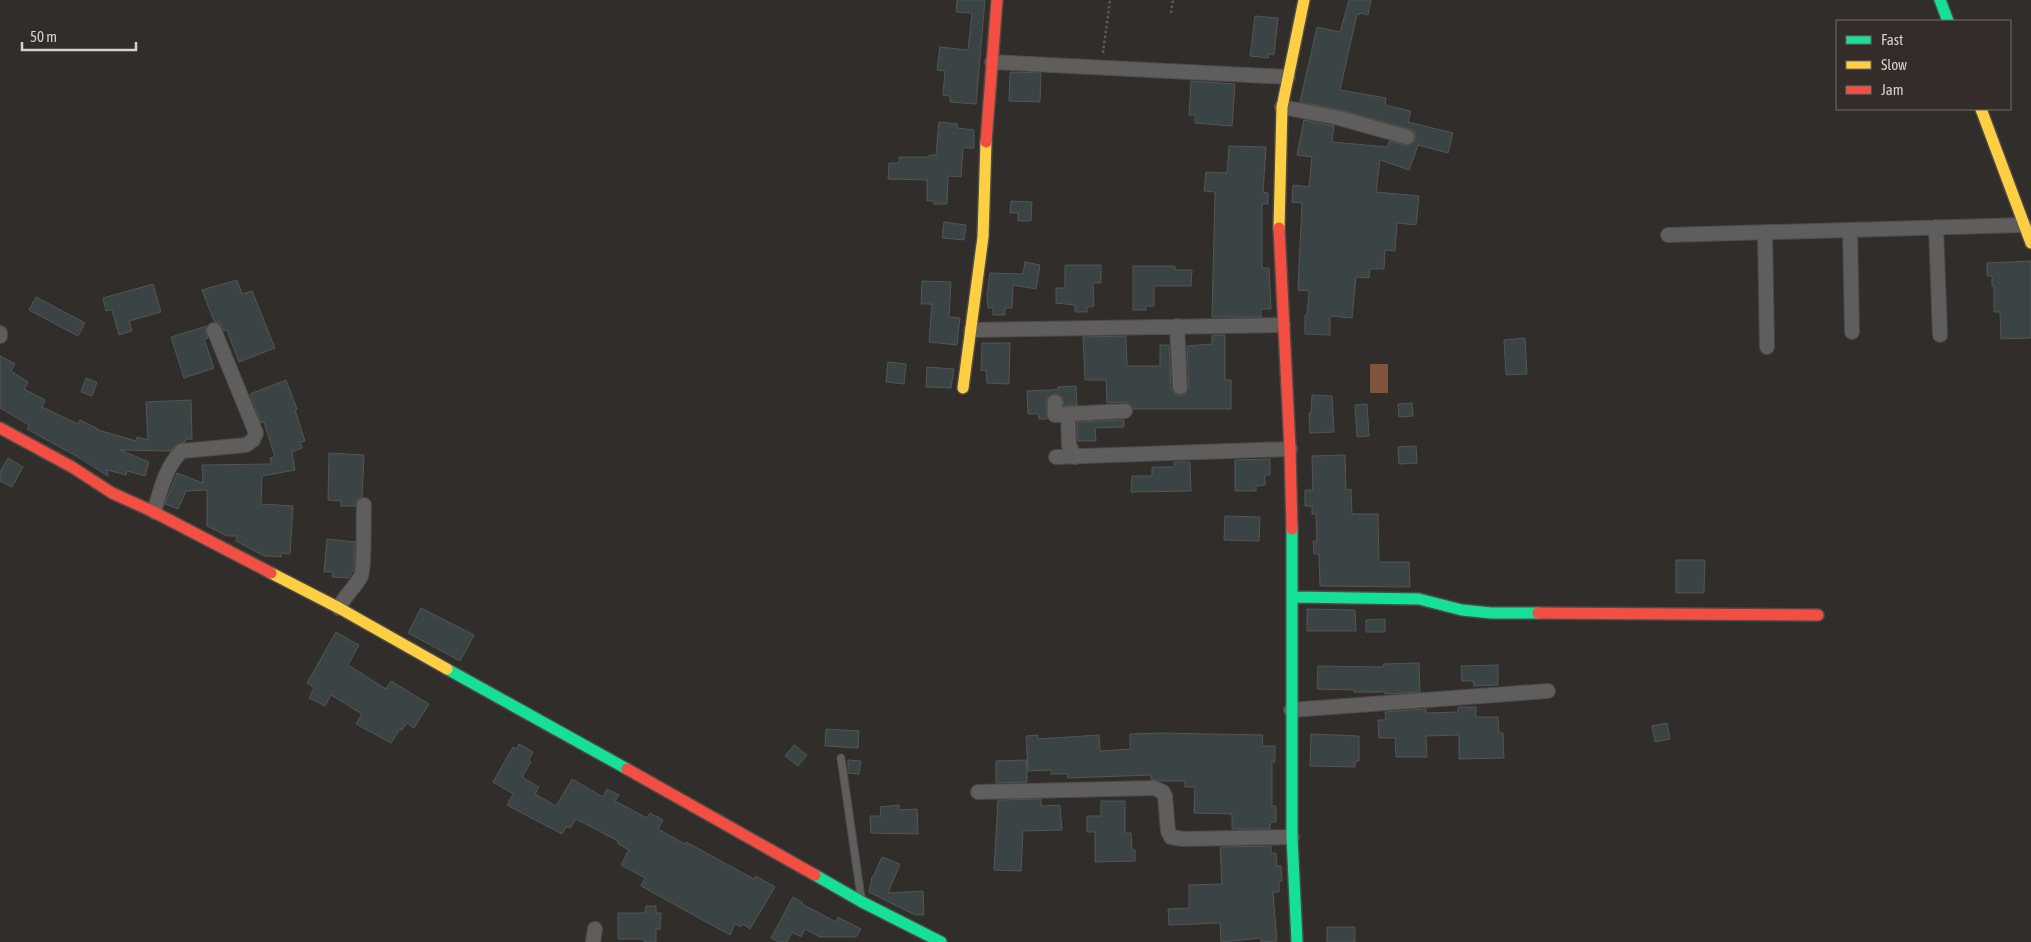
<svg xmlns="http://www.w3.org/2000/svg" width="2031" height="942" font-family="'Asap Condensed',sans-serif">
<rect width="100%" height="100%" fill="#302d2b"/>
<path fill="#7f553e" d="M1370,364h18v29h-18z"/>
<path fill="#3b4444" stroke="#545554" d="M957,0h28l-9,104 -26,-2v-6l-7,-1 2,-24 -8,-1 3,-23 28,3 4,-37 -16,-1z
M1349,0h22l-3,15 -8,-2 -1,2 -2,-1 -17,76 46,8 -1,7 26,6 -3,11 45,11 -5,20 -30,-8 -9,25 -29,-10 -4,32 43,4 -3,29 -19,-2 -2,28 -10,-1 -1,19h-14l-1,9 -13,-1 -4,41 -22,-2v19l-25,-1v-19h2l2,-24 -11,-1 4,-87 -10,-1 1,-17 16,2 3,-30 -15,-2 7,-35 30,6 -2,16 56,5 1,-6 20,5 7,-7 -2,-8 -5,-2 -68,-19 -41,-8 17,-75 23,5z
M1255,16l23,2 -4,37 -5,-1 -1,4 -18,-2z
M1010,72l31,1 -1,29 -31,-1z
M1191,81l44,3 -3,42 -37,-3v-8h-6z
M939,122l19,2 -1,4 17,2v18h-11l-2,29 -13,-1 -1,28h-13v-3h-7v-21l-39,-1 1,-16h10v-6h30v-2h7z
M1229,146l37,1 -3,45 5,1v11h-6v64h7l2,41h-10v8h-49l3,-125 -11,-1 2,-19 21,1z
M1011,201l21,1 -1,19h-13v-8h-8z
M944,222l22,3 -2,15 -22,-2z
M2031,261v77l-30,1 -1,-27h-6v-26h-2v-10h-5v-13z
M1025,262l15,3 -4,24 -23,-4 -1,23h-7v7h-12v-7h-5l-1,-13 3,-22 33,1z
M1065,265h36v18h-8l1,23 -7,1v5h-12v-7l-19,-2v-15h9z
M1133,266h42v4h17l-1,16h-37v20h-8v4h-13z
M237,280l5,14 10,-3 23,57 -36,14 -12,-32 -3,1 -4,-8 -6,-2 -12,-31z
M922,281l29,1 -2,35 11,1 -3,27 -28,-3 3,-38h-11z
M153,284l8,28 -32,9 3,10 -13,4 -7,-25 -6,1 -3,-13z
M36,297l49,26 -7,13 -49,-26z
M207,326l-2,3 3,9 -4,1 10,29 -30,10 -13,-41z
M1212,335h13v45h6v29h-98l-4,-6 -4,-1 -18,1 -1,-23h-21l-2,-43 43,-1 1,30h33v-21h9l2,43 5,7h8l5,-8 -2,-41 25,-2z
M1525,338l2,36 -21,1 -2,-35z
M982,343h28l-1,41 -22,-1 -1,-13 -5,1z
M0,356l15,8 -4,7 17,11 -4,7 21,11 -3,7 36,17 2,-4 18,9v1l38,11 1,-4 11,3 -2,-38 45,-2 1,39h-6l-1,3 -9,3 -6,6 -50,-1 29,12 -4,14 -18,-5 -1,4 -19,-5 1,6 -30,-19 -51,-28 2,-4 -29,-17z
M888,362l18,2 -2,20 -18,-2z
M927,367l27,2 -3,19 -25,-1z
M86,378l11,4 -5,14 -11,-4z
M286,380l11,29 -2,1 10,31 -5,1 2,6 -10,4 3,18 -33,6 -1,28 32,2 -3,48 -8,-1 -1,4 -17,-1 -28,-15 1,-5h-10l-20,-10v-36l-21,1 -8,18 -13,-5 12,-31 26,10 -1,-18 69,-1 -1,-6 5,-1 -11,-35 -3,1 -11,-29z
M1076,386l1,19 -13,1 -2,-9 -7,-4 -8,5v21h-8l-1,-5h-10l-1,-23 24,-1 7,-1v-2z
M1312,395l20,1 2,36 -24,1 -1,-20h2z
M1412,403l1,13 -14,1 -1,-13z
M1367,404l2,32 -12,1 -2,-32z
M1124,420v7l-29,1 1,13h-18l-1,-19z
M1416,446l1,17 -18,1 -1,-17z
M329,453l35,2 -2,42 -5,3 -2,6h-14v-5l-13,-1z
M1345,455l1,35 5,-1 1,25h26l1,48h30l1,25 -90,-1 -1,-32h-5l-1,-13h4l-1,-27h-4v-8h-7v-16h8l-1,-34z
M8,458l15,9 -11,20 -12,-6v-9z
M1270,459v16h-5v10l-9,1v5h-21v-31z
M1174,462h16l1,29 -60,1 1,-16h20v-9h22z
M1225,516l35,1 -1,24 -35,-1z
M327,539l28,3 -1,27 -5,9 -17,-1 1,-5h-9z
M1676,560h29l-1,33h-28z
M421,608l53,27 -14,26 -52,-28z
M1307,609l48,1 1,21h-49z
M1385,619v13h-19v-12z
M336,632l23,13 -11,20 38,24 5,-8 38,23 -15,24 -7,-5 -5,7 -2,-1 -9,14 -35,-19 6,-10 -31,-19 -6,11 -16,-8 5,-10 -7,-5z
M1419,663l1,29 -35,2v-2h-31v-2l-37,-1 1,-23 65,1v-3z
M1498,665v20l-24,1 -1,-5h-11l-1,-15z
M1458,707h18v10h22l1,16h4l1,25 -45,1v-24l-33,1 1,21h-31l-1,-19h-16l-1,-18h8l-1,-8 41,-3v4l32,-1z
M1667,723l3,16 -15,3 -3,-16z
M826,729l33,2 -1,17 -33,-2z
M1162,733l101,2 -1,11h13v16h-3v44h4v16h-6v7h-38v-15l-38,-1 1,-26h-10v-6h-25l-9,-2v-4l-83,3 -1,-4h-16v-4l-23,1 -2,-35 12,-1v4l61,-4 1,16 30,-2v-15z
M1311,734l48,2v25h-4v6l-45,-1z
M519,744l14,8 -4,8 2,2 -9,15 17,10 -4,7 21,12 16,-27 31,18 4,-8 12,6 -4,6 32,17 3,-5 13,7 -5,9 27,15 1,-2 68,37 2,-3 19,11 -25,42 -7,-5 -2,3 -6,-3 -5,11 -89,-49 4,-8 -24,-13 8,-15 -12,-7 1,-2 -42,-22 -6,9 -3,-2 -5,8 -55,-29 6,-11 -20,-12 20,-35 4,2z
M794,745l13,10 -9,11 -13,-10z
M848,760l13,1 -2,13 -11,-1z
M1027,760v22l-31,1v-22z
M1041,799v7l19,-1 2,25 -39,1 -2,40 -27,-1 4,-70z
M1101,801h24v32h6l1,17h3v11l-40,1v-30h-8v-16h14z
M899,805v5l18,-1 1,25 -47,-1 -1,-17h11l-1,-9z
M1271,846v7h5l1,13h4l1,15h-3v11h-6l4,49 -16,1v-4l-40,4 -1,-19 -51,2 -1,-16 21,-1v-23l33,-1 -2,-37z
M882,857l18,7 -12,29 35,-2 1,24h-9l-46,-23 3,-15h1z
M793,897l10,6 -1,1 34,18 2,-5 23,12 -5,8h-36l-15,-8 -4,8 -9,-5 -5,10h-8l-8,-4z
M646,906h10v7h5l-1,16h-4v13h-12l1,-3h-27v-26h27z
M1327,927h28v15h-28z"/>
<g fill="none" stroke-linecap="round" stroke-linejoin="round">
<g stroke="#4d4a48" stroke-width="9">
<path id="lane" d="M841,758l20,139"/>
</g>
<g stroke="#4d4a48" stroke-width="16">
<path id="street" d="M992,62l296,15
M1282,107l57,11 68,19
M1936,227l4,108
M1850,230l2,102
M1765,232l2,115
M1668,235l356,-10
M1177,326l3,61
M971,330l312,-5
M0,333v3
M1055,402v13l13,-1 1,31 6,12
M1068,414l57,-3
M1056,457l234,-8
M154,512c6,-20 12,-47 28,-61l64,-6 7,-5 3,-7 -42,-103
M339,608c5,-12 16,-20 22,-32 4,-9 2,-57 3,-71
M1291,710l257,-19
M978,792l176,-4 9,4 2,4 3,35 3,6 12,2 109,-2
M593,942l2,-13"/>
</g>
<g stroke="#4d4a48" stroke-width="14">
<path id="fast" d="M1940,0l8,21
M1292,529v308l5,105
M1293,597l126,2 43,11 29,3h47
M447,669l180,100
M815,875l47,27 79,40"/>
</g>
<g stroke="#4d4a48" stroke-width="14">
<path id="slow" d="M1981,109l50,134
M1279,228l3,-121 22,-107
M963,388l20,-151 3,-95
M271,573l68,35 108,61"/>
</g>
<g stroke="#4d4a48" stroke-width="14">
<path id="jam" d="M986,142l11,-142
M1279,228l11,221 2,80
M0,428l72,39 40,26 42,19 117,61
M1538,613l280,2
M627,769l188,106"/>
</g>
<path stroke="#5d5a59" stroke-width="2.5" stroke-dasharray="2.5 2.5" stroke-linecap="butt" d="M1171,13l2,-13
M1103,53l7,-53"/>
<use href="#lane" stroke="#605e5c" stroke-width="7"/>
<use href="#street" stroke="#605e5c" stroke-width="14"/>
<use href="#fast" stroke="#16e098" stroke-width="11"/>
<use href="#slow" stroke="#ffcf43" stroke-width="11"/>
<use href="#jam" stroke="#f24e42" stroke-width="11"/>
</g>
<rect x="1836" y="20" width="175" height="90" fill="#332c28" stroke="#746e6b"/>
<rect x="1846" y="36" width="25" height="8" fill="#16e098" stroke="#746e6b"/>
<text x="1881" y="45" font-size="15" fill="#d5d1cf">Fast</text>
<rect x="1846" y="61" width="25" height="8" fill="#ffcf43" stroke="#746e6b"/>
<text x="1881" y="70" font-size="15" fill="#d5d1cf">Slow</text>
<rect x="1846" y="86" width="25" height="8" fill="#f24e42" stroke="#746e6b"/>
<text x="1881" y="95" font-size="15" fill="#d5d1cf">Jam</text>
<path d="M22 42v8h114v-8" fill="none" stroke="#d5d1cf" stroke-width="2.5"/>
<text x="30" y="42" font-size="15" fill="#d5d1cf" stroke="#332c28" stroke-width="4" paint-order="stroke">50 m</text>
</svg>
